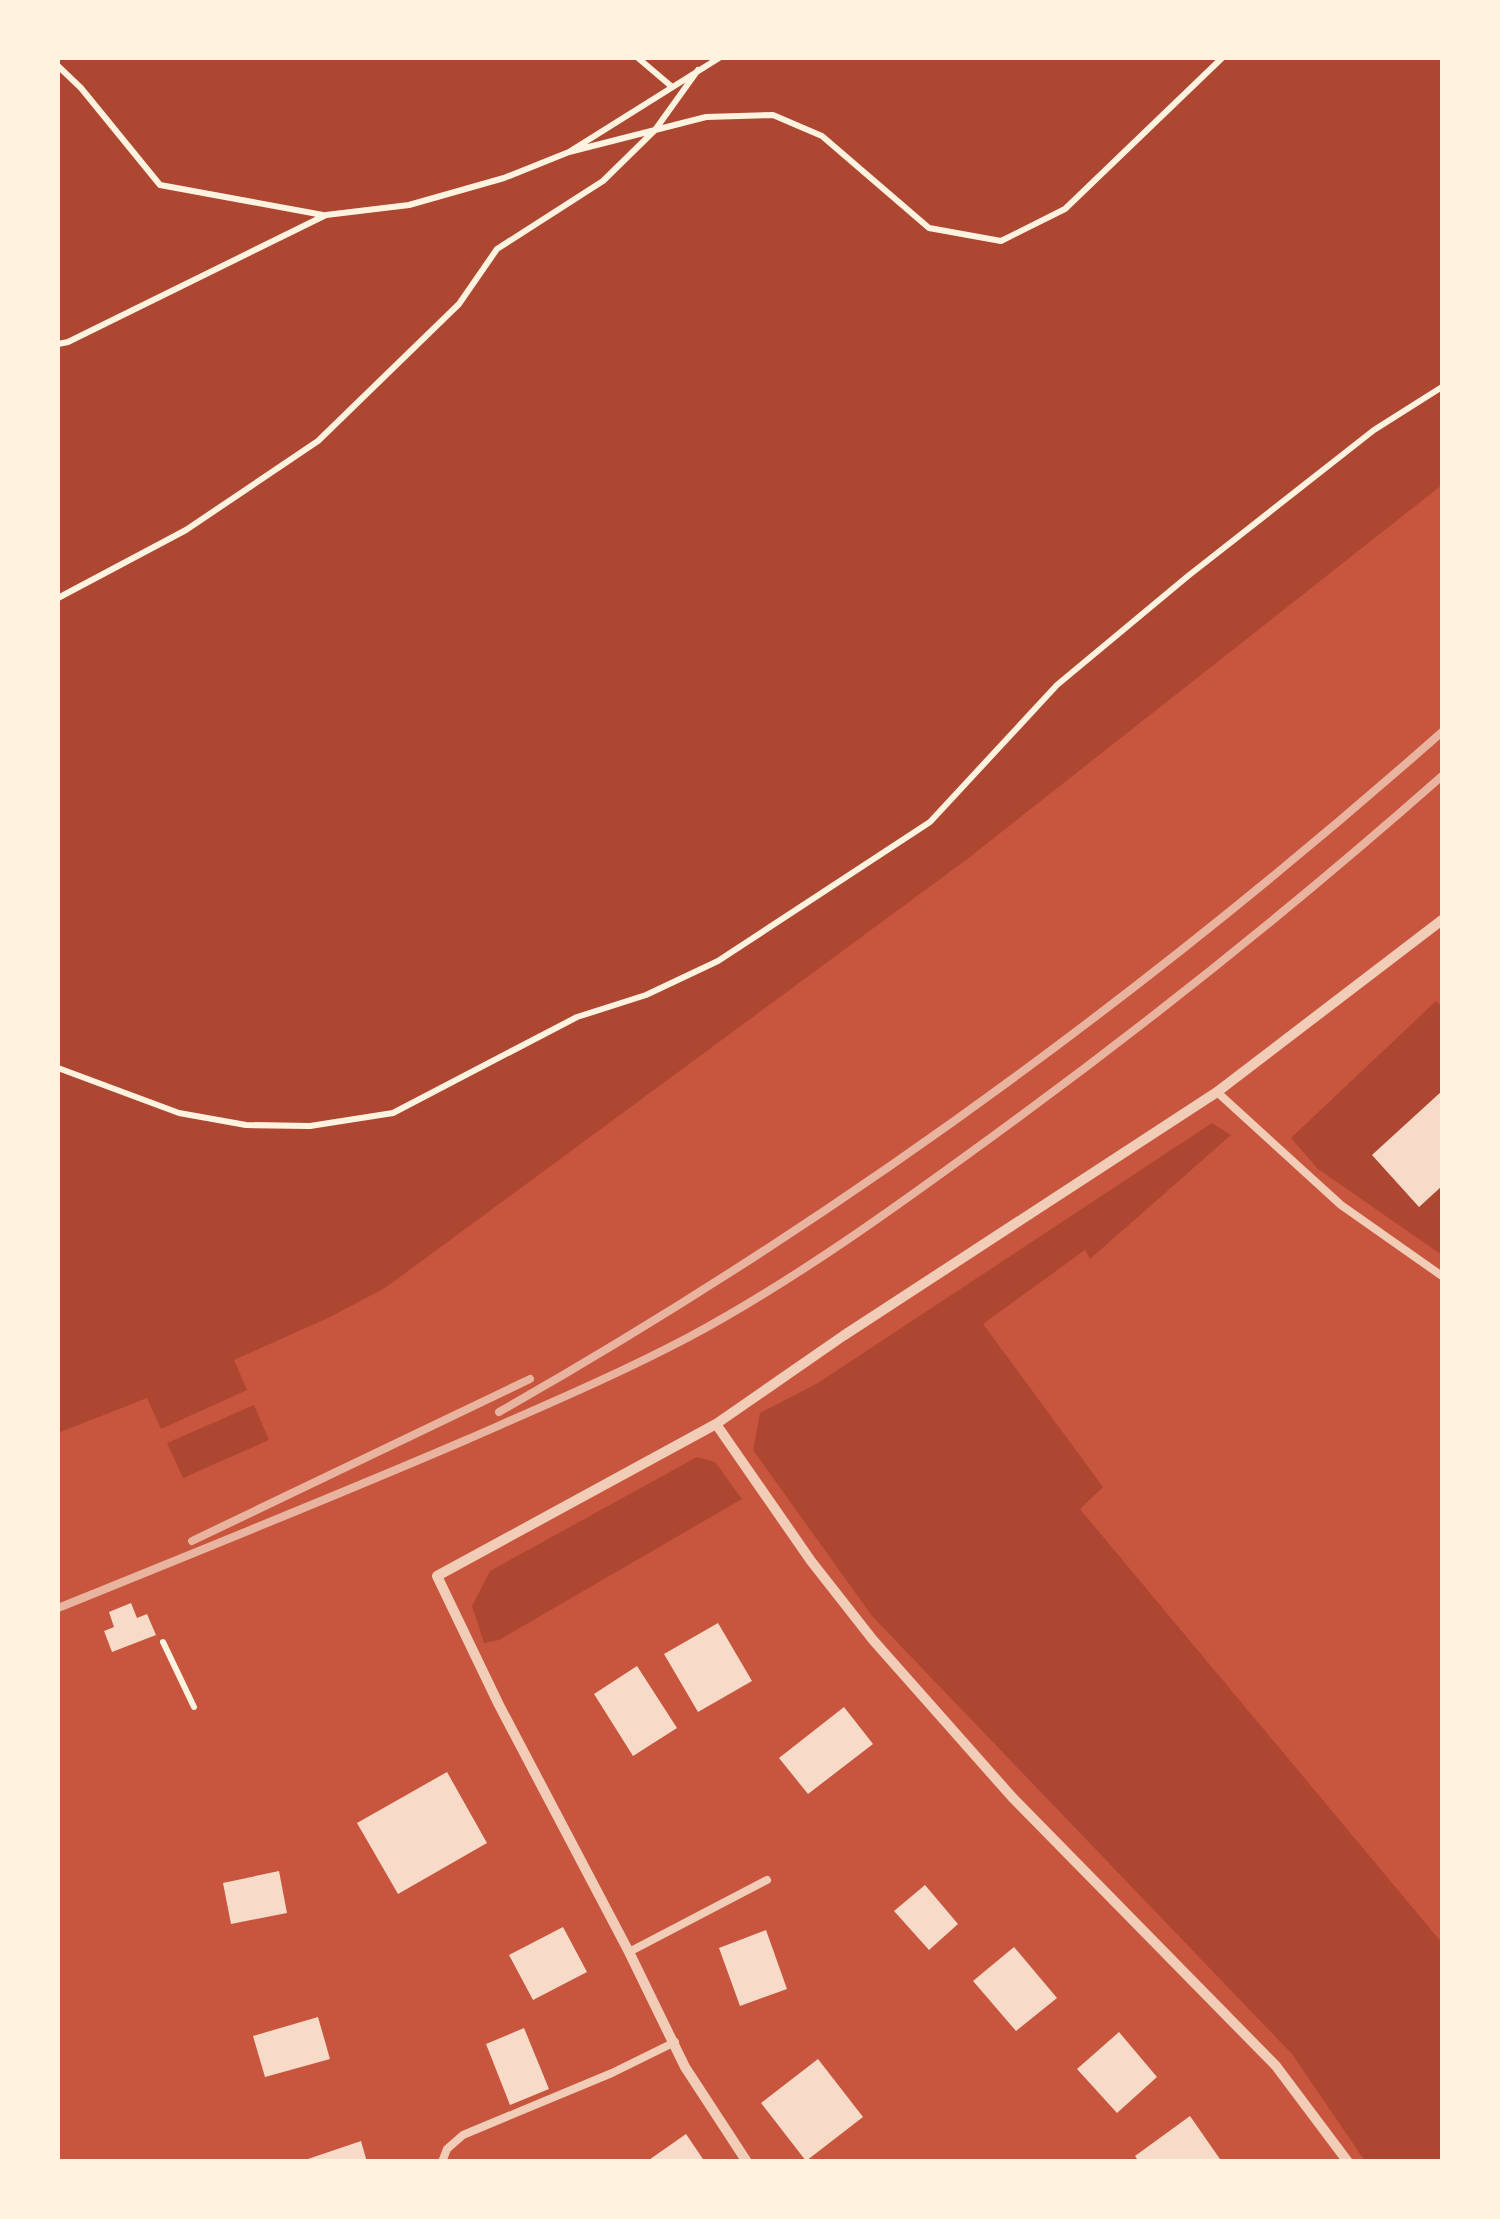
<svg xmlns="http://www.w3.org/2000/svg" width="1500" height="2219" font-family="Overpass,sans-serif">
<rect width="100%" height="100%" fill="#c8553d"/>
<path fill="#ae4732" d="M58,58h1384v427l-476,375 -581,428 -57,30 -94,42 13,30 -86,39 -14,-31 -89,35z
M1436,1001l6,5v85l-70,64 47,52 23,-21v69l-124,-86 -27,-31z
M1212,1123l19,12 -141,124 -5,-9 -102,74 120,163 -23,22 362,434v218h-77l-73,-107 -420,-438 -119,-166 7,-37 58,-30z
M254,1405l15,35 -86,38 -16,-35z
M697,1457l18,5 27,37 -243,141 -15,3 -12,-37 18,-35z"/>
<path fill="#f7dbc8" d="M1442,1091v95l-23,21 -47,-52z
M131,1603l6,15 10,-4 9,21 -44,17 -8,-21 10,-4 -5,-15z
M718,1623l34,58 -54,31 -34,-58z
M637,1666l40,62 -44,28 -39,-62z
M844,1707l29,37 -65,50 -29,-36z
M447,1772l40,71 -89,51 -41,-71z
M279,1871l8,42 -56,11 -8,-41z
M925,1885l33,39 -29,26 -35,-39z
M563,1927l24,45 -54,28 -24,-45z
M766,1930l21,59 -47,17 -21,-58z
M1014,1947l43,51 -41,33 -43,-50z
M318,2017l12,42 -65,18 -12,-41z
M524,2028l25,61 -39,16 -24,-61z
M1119,2032l38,45 -40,36 -40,-44z
M818,2059l45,58 -57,44 -45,-58z
M1190,2116l32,46h-83l-4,-6z
M686,2134l19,28h-59z
M361,2141l6,21h-65v-1z"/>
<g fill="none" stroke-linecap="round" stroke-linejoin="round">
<path stroke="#fff3e0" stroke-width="6" d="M638,58l33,28
M58,66l23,22 79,97 163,30
M569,152l137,-35 67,-2 49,21 107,92 72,13 64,-32 157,-151
M58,344l10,-2 258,-127 83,-10 95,-27 65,-26 150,-94
M58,598l128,-68 132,-89 141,-137 38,-55 106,-68 52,-51 43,-60
M58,1068l121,45 67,12 64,1 83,-13 184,-96 69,-22 72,-34 212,-139 127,-137 131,-109 186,-146 68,-43
M163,1642l31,65"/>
<path stroke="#f1ccb7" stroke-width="8" d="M1217,1092l124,113 101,71
M629,1952l138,-72
M442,2162l5,-13 16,-14 149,-62 63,-31"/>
<path stroke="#f1ccb7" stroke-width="10" d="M716,1424l95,137 62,79 139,157 264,269 72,96
M747,2162l-62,-95 -56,-115 -130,-247 -62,-129 279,-152 127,-88 374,-244 225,-172"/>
<path stroke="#e9b49f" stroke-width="8" d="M499,1412c340,-193 651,-422 943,-680
M192,1541l338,-162
M58,1608c136,-55 273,-110 408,-168 75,-33 151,-65 223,-103 106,-57 204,-128 300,-198 157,-114 308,-235 453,-363"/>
</g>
<rect width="1500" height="2219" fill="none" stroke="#fff3e0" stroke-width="120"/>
</svg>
